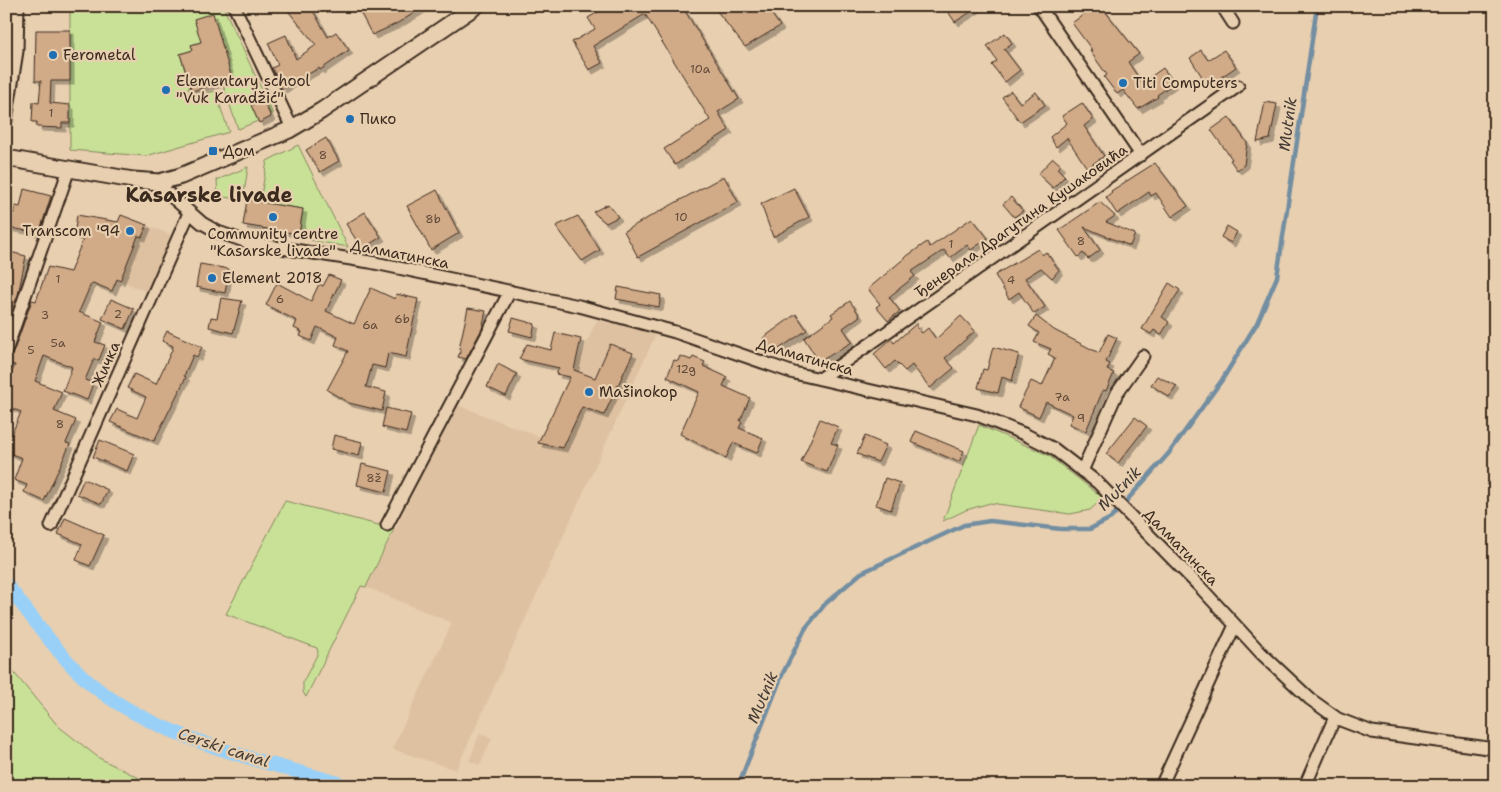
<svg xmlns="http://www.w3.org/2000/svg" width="1501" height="792" font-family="'Shantell Sans',sans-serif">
<defs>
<filter id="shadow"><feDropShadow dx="4" dy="4" stdDeviation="0" flood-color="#0004"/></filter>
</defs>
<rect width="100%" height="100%" fill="#e8cfb0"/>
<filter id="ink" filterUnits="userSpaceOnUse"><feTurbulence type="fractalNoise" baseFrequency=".02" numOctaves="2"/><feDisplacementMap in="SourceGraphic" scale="10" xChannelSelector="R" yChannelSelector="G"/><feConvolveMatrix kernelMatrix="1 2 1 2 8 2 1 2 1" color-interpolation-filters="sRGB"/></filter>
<g filter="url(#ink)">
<path fill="#dec1a1" d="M121,215l50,20 -24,57 -49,-21z
M597,320l59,14 -200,436 -64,-21 60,-126 -86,-36 91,-182 84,32z
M480,733l12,5 -12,27 -11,-4z"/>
<path fill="#c8e197" stroke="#82865a" d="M70,6h153l50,108 -2,1 -8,-15 -12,5 7,16 -20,8 -16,-47 10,-4 -11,-36 -17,-1 -13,4 2,5 -13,4 10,33 -2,1 4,10 23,-7 14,41 -83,24 -76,-6z
M298,145l50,102 -38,-7 -11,-6 4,-25 -43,-7 7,-41z
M248,167l-5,33 -25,-4 -1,-16z
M979,425l69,30 55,43 -13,12 -20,4 -80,-11 -24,7 -23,11z
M285,501l109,28 -28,58 -5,-1 -55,111 -3,-5v-10l15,-29 -1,-5 -91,-34z
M6,663l52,63 41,32 56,28h-149z"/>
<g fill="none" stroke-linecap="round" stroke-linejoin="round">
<path stroke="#738ea1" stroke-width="4.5" d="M738,786l44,-111 23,-46 20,-25 36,-31 103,-48 26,-4 71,8h29l21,-11 58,-65 53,-73 35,-57 20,-46 40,-271"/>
<path stroke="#99d0f8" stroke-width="14" d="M6,584c23,28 47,64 72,88 65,65 184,88 270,114"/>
</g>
<path fill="#d1aa87" stroke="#3b2a1e" filter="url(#shadow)" d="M284,6h19l3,5 6,-2 16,28 8,-5 13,18 -29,20 -1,-2 -37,21 -10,-21 6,-3 -10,-22 18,-8 10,24 20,-14z
M376,6h50l-30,18 -24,11 -11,-21z
M608,6h74l57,93 -21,13 11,18 -54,35 -11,-16 46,-29 -65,-106 -52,32 9,17 -13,7 -17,-28 23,-13 -7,-11z
M713,6h53l14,20 -35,21z
M954,6h26l-25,16 -8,-12z
M1095,6h6l38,48 -11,8 14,21 21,-15 11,15 -17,12 1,2 -20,12 -15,-19 -6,4 -13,-17 3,-2 -17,-24 2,-1 -20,-27z
M213,13l19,66 -40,12 -12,-37 13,-4 -2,-5 10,-3 -7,-23z
M36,30h34v51h-19l-1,22 20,2v18h-8v5l-25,-1v-5h-5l1,-20 6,1 2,-22h-6z
M1005,33l7,10 -8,6 16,21 -15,12 -13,-17 5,-4 -10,-15z
M1201,50l7,10 16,-10 12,17 -28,19 -18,-28z
M1011,91l9,12 16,-11 9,13 -25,17 -18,-25z
M263,100l8,17 -12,6 -8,-18z
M1265,102l12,2 -7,35 -13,3z
M1082,103l11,16 -9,7 20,30 -17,12 -20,-30 -11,9 -6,-10 17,-14 -5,-7z
M1229,117l18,26 -3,22 -7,5 -7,-10 2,-1 -21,-29z
M326,138l13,23 -19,11 -14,-22z
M1053,158l8,7 -3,4 7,7 -12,12 -15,-14z
M1155,163l33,43 -16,11 -16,-24 -5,3 -2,-4 -32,22 -11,-17 6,-5 -1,-1z
M724,176l14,26 -100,55 -14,-26z
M794,188l15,29 -36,20 -12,-33z
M24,189l27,7 -11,35 -7,-2 -1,3 -26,-5v-15l8,1 2,-7 4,1z
M437,190l22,43 -28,17 -24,-44z
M1011,197l12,14 -9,6 -11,-13z
M247,200l56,9 -4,25 -56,-9z
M1100,202l15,14 -9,6 29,12 -5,12 -46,-19 16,23 -12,9 -5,-6 -5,4 -19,-27z
M608,204l10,13 -12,6 -13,-11z
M365,212l16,25 -19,12 -16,-25z
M77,215l41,7 3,-7 26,10 -5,12 -4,-1 -18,45 -3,-2 -5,12 -19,-8 -2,1 -12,28 24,10 -8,20 10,3 -6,15 -5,-1 -9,21 8,3 -6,17 -24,-9 9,-24 -28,-11 -9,25 27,11 -8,19 22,9 -10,23 4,1 -3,7 -23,50 -20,-9 3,-7 -13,-5 8,-22 -16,-6v-4l15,-36 -15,-6v-21l9,-20 -9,-1v-6l7,-5 19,-53 4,1 12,-34 22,5 14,-35 -10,-1z
M578,216l22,34 -18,11 -26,-35z
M972,218l16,20 -17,12 -4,-5 -17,13 -6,-8 -33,22 4,4 -26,21 11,14 -12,10 -12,-14 4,-3 -12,-15 39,-33 20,-14 3,5z
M1227,226l10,6 -6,11 -10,-6z
M1038,249l4,6 4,-3 13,18 -7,8 -11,-10 -16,10 20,29 -11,7 -15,-22 -10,7 -14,-24z
M6,251l20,5 -8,39 -12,32z
M200,264l29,5 -4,24 -29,-6z
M329,275l12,5 -15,31 28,13 17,-36 24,11 1,-5 22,5 -12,58 -18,-4 -3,15 -13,-3 -6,22 20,5 -4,19 -33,-8 -22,-13 21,-39 -13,-6 3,-8 -21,-10 -6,14 -11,-5 2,-4 -8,-4 3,-7 -31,-16 11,-22 34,18 8,-17 4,2z
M1169,283l11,7 -18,27 7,5 -8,13 -7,-5 -3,4 -9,-5z
M618,287l43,8 -2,12 -43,-8z
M221,298l21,3 -9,32 -24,-6 2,-10 6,1z
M111,299l23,10 -9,20 -23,-10z
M850,301l10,15 -17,12 9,14 -33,20 -15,-24 29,-21 -2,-3z
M468,308l18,3 -4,18 -16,30 -8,-2 3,-7 -2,-1z
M796,314l11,16 -34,23 -10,-15z
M961,316l14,15 -30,27 9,10 -24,20 -18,-23 -7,6 -10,-10 -9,8 -12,-15 17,-15 3,4 23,-20v5l5,5 6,-5 8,11z
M1036,316l18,14 45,23 9,-19 9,4 -11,24 4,2 -3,6 7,3 -8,18 -3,-1 -17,41 -17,-7 4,-9 -27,-13 -7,15 -21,-10 13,-26 11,5 13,-28 -7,-4 3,-5 -17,-7 5,-9 -10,-7z
M513,318l22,6 -3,13 -23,-6z
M167,331l35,16 -5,10 -4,-2 -9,21 2,1 -32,64 -44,-19 7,-13 20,9 9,-21 -19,-9 7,-14 22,10 16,-34 1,-4 -11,-5z
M555,333l26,6 -7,31 21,8 15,-34 23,9 -29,62 -22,-8 -19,41 -25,-5 32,-66 -14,-3 3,-6 -40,-9 8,-15 24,6z
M993,347l26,7 -7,27 -10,-4 -4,16 -20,-5 5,-19 4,1z
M680,356l11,4 2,-3 12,5 -2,4 24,11 -4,9 27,12 -10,23 2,1 -3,6 24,10 -6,15 -24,-10 -7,15 -46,-24 19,-42 -32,-15 7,-17 4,1z
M498,364l19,10 -11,22 -19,-9z
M1157,376l20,10 -8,11 -18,-12z
M386,408l25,6 -5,19 -24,-6z
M1135,417l12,9 -29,37 -12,-9z
M820,419l18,8 -7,16 7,2 -11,27 -26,-10z
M916,431l48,20 -5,11 -48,-20z
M334,435l28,7 -3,14 -28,-7z
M865,436l21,9 -8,17 -21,-8z
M100,440l34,14 -7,17 -34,-14z
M362,464l29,7 -5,21 -29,-7z
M885,478l15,5 -9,27 -15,-5z
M84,479l24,11 -7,14 -24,-10z
M65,518l39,17 -14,31 -14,-6 6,-16 -24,-10z"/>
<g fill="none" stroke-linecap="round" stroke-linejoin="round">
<g stroke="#3b2a1e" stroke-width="15">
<path id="minor" d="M234,6l58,122
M1039,6l102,149
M1222,6l11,17
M6,121l11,-70 1,-45
M154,181l48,42 16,9 32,11 120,19 209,44 96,26 119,41 183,42 47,19 30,15 44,34 103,105 60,65 49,46 28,20 34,13 123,17
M6,351l63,-182
M820,379l418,-293
M1082,471l35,-78 26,-37
M387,525l123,-234
M51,526l138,-313
M1161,786l74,-161
M1305,786l30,-69"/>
</g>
<g stroke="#3b2a1e" stroke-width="19">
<path id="tertiary" d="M6,158l127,22 27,2 21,-6 108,-46 32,-19 155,-105"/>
</g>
<use href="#minor" stroke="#e8cfb0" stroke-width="11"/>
<use href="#tertiary" stroke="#e8cfb0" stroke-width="15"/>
</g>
</g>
<g fill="#1f6fb2" stroke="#e8cfb0" stroke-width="2">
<circle cx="53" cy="55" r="5"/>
<circle cx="1123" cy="83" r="5"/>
<circle cx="166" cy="90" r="5"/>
<circle cx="350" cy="119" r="5"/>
<rect x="208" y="146" width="10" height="10" rx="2.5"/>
<circle cx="273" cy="217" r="5"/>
<circle cx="130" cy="231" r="5"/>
<circle cx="212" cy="278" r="5"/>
<circle cx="589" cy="392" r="5"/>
</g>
<g text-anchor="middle" stroke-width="4.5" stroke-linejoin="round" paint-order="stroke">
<g font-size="12" fill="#604a38">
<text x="700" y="73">10a</text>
<text x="51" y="117">1</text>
<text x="323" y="159">8</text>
<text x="681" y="221">10</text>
<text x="433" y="223">8b</text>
<text x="1081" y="245">8</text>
<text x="951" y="248">1</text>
<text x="58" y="283">1</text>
<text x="1011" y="284">4</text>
<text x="280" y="303">6</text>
<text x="118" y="318">2</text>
<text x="45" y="319">3</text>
<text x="402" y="323">6b</text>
<text x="370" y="329">6a</text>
<text x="58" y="347">5a</text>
<text x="31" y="354">5</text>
<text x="686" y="373">12g</text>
<text x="1062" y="401">7a</text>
<text x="1081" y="422">9</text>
<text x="60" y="428">8</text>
<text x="374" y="482">8ž</text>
</g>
<g font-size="15" fill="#3b2a1e" stroke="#e8cfb0" text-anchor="start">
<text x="63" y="60">Ferometal</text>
<text x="176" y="86">Elementary school<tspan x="176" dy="17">"Vuk Karadžić"</tspan></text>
<text x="1133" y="88">Titi Computers</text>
<text x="360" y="124">Пико</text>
<text x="223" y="156">Дом</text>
<text x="120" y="236" text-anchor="end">Transcom '94</text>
<text x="273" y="239" text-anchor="middle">Community centre<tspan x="273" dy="17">"Kasarske livade"</tspan></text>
<text x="222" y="283">Element 2018</text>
<text x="599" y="397">Mašinokop</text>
</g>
<g font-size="15" fill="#3b2a1e" stroke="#e8cfb0">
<text transform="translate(1021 221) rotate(-35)" y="5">Ђенерала Драгутина Кушаковића</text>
<text transform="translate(400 254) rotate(11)" y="5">Далматинска</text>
<text transform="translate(805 357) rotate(16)" y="5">Далматинска</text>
<text transform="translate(106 364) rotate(-66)" y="5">Жичка</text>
<text transform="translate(1181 547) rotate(46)" y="5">Далматинска</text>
</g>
<g font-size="16" font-style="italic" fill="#443b34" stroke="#e8cfb0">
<text transform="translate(1287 124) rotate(-82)" y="6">Mutnik</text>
<text transform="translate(1119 488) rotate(-46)" y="6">Mutnik</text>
<text transform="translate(762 697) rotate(-67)" y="6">Mutnik</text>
<text transform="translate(224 747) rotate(18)" y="6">Cerski canal</text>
</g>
<g font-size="20" font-weight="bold" fill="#3b2a1e" stroke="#e8cfb0">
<text x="209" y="202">Kasarske livade</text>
</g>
</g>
<rect width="1501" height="792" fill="none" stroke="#e8cfb0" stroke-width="25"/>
<rect x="12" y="12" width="1476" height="767" fill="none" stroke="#3b2a1e" stroke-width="2" filter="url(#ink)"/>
</svg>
